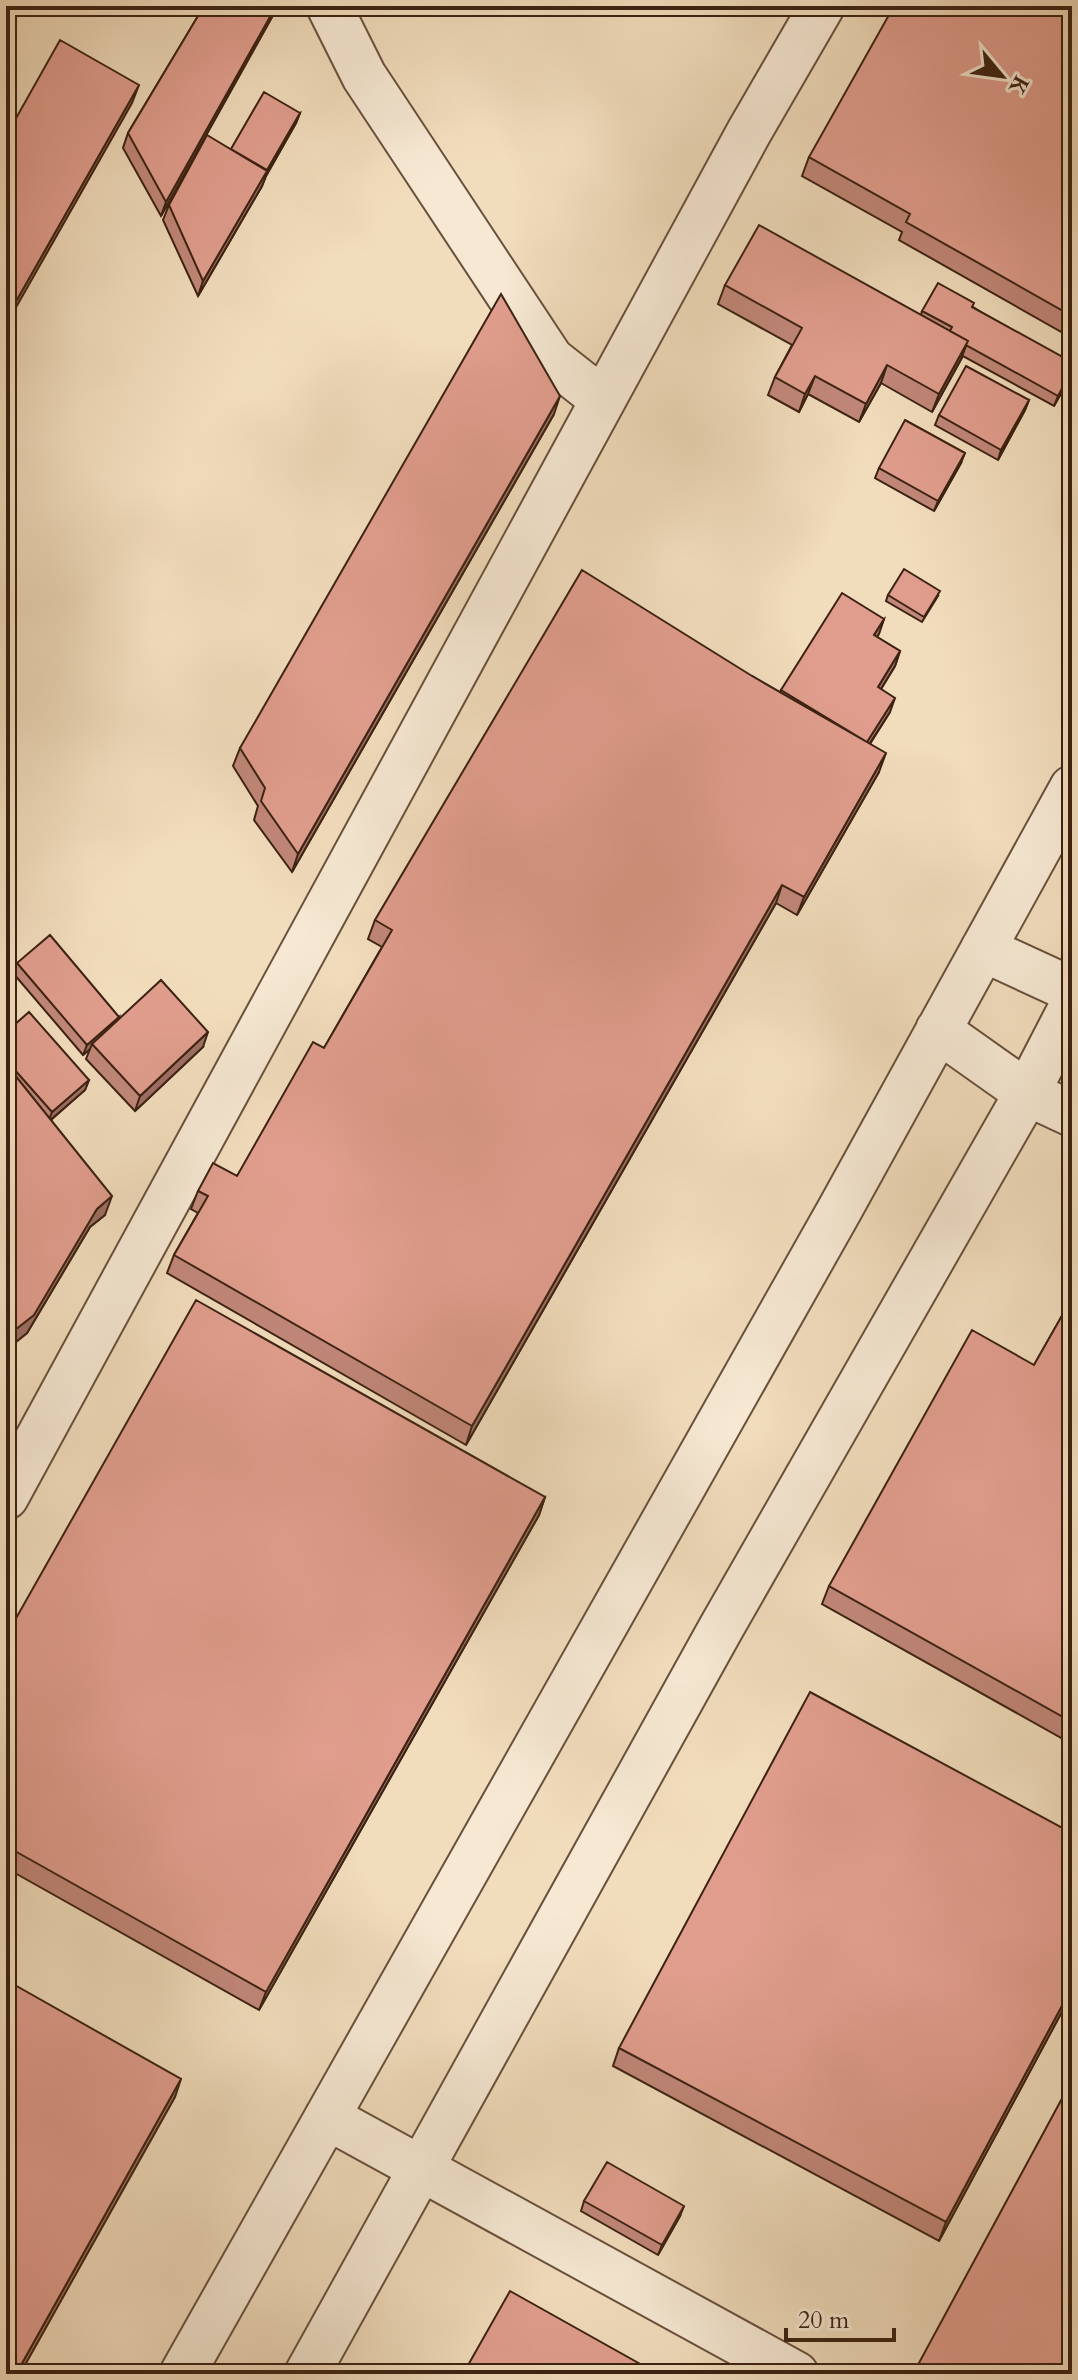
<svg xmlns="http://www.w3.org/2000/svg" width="1078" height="2380" font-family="Cardo,serif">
<rect width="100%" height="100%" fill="#f1dcbc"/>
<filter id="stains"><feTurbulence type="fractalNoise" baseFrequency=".0025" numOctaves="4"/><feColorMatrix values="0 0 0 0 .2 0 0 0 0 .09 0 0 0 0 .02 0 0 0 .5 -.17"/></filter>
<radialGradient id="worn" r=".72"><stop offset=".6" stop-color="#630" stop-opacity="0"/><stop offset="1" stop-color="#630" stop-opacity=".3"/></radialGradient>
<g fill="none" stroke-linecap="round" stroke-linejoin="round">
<g stroke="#69503c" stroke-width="48">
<path id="minor" d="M329,6l35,70 187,283 52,41
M983,949l89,41
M938,1030l89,63 45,21
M6,1497l743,-1365 73,-126
M327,2117l469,257
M182,2374l658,-1165 232,-421
M307,2374l414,-746 306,-535 45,-87"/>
</g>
<use href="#minor" stroke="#f6e8d3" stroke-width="44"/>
</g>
<path fill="#c18779" stroke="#3c2212" stroke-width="2" d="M204,6h74l-117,210 -38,-68 5,-15z
M1072,6v332l-173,-98 3,-8 -100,-56 7,-19z
M300,113l-4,10 -30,53 -4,10 -64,110 -35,-76 6,-15 62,-55z
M725,285l196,30 1,-4 51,-4 99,67 -18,32 -91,-50 -31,56 -51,-29 -22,39 -51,-28 -9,18 -31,-17 7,-18 17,-32 -74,-41z
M1029,400l-4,10 -27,50 -63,-35 4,-10z
M554,414l-262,458 -38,-52 4,-14 -25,-40 7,-18z
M961,463l-27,48 -59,-33 4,-10z
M888,595l50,1 -16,26 -36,-21z
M884,619l-7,18 23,14 -5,15 -14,23 9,23 -20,32 9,28 -82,143 -21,-12 -310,542 -299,-172 7,-18 24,-42 -7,-4 7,-18 39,-15 87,-128 58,-101 -14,-8 7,-19 377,-244 28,17 1,-3z
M17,963l101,56 85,28 -68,64 -49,-52 4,-10 -7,6 -70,-82z
M6,1032l83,48 -4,10 -34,30 54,95 -15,12 -63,106 -21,17z
M1072,1298v446l-250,-140 7,-18 205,-221z
M545,1497l-6,18 -280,495 -253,-142v-232z
M1072,1993l-133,248 -326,-175 6,-18z
M584,2201l96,15 -22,39 -77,-44z"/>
<path fill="#9d6e63" stroke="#3c2212" stroke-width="2" d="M276,6h2l-2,4 -115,206 5,-14z
M139,85l-7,18 -126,222v-6z
M300,113l-4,10 -30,53 -4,10 -64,110 5,-15z
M968,341l-7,18 -29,53 7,-18z
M887,365l-6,18 -22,39 7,-18z
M1072,370v4l-18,32 4,-10z
M815,376l-7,18 -9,18 6,-18z
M560,396l-6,18 -262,458 6,-18z
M1029,400l-4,10 -27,50 3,-10z
M965,453l-4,10 -27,48 4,-10z
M884,619l-5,15 -10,15 5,-14z
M900,651l-5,15 -22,36 5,-15z
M895,698l-5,14 -29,45 5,-14z
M886,753l-7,19 -82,143 7,-18z
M782,885l-6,18 -310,542 6,-19z
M119,1017l-3,10 -24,17 -2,5 -7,6 4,-10z
M208,1032l-5,15 -68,64 5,-15z
M89,1080l-4,10 -37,32 4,-10z
M112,1196l-7,19 -15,12 -63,106 -21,17v-13l91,-128z
M545,1497l-6,18 -280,495 7,-18z
M1072,1987v6l-133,248 7,-19z
M181,2079l-6,18 -155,277h-4z
M684,2206l-4,10 -22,39 4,-10z"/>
<path fill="#e09d8d" stroke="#3c2212" stroke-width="2" d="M204,6h72l-110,196 -38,-69z
M894,6h178v310l-166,-94 4,-8 -101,-57z
M60,40l79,45 -133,234v-183z
M264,92l36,21 -33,57 -36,-21z
M207,135l60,36 -64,110 -34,-76z
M759,225l209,116 -29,53 -52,-29 -21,39 -51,-28 -10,18 -30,-17 27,-49 -77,-43z
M938,283l36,20 -2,4 100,55v8l-14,26 -92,-51 2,-4 -18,-10 2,-4 -30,-16z
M501,294l59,102 -262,458 -37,-53 4,-13 -25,-40z
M966,366l63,34 -28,50 -62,-35z
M905,420l60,33 -27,48 -59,-33z
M904,569l36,22 -16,26 -36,-22z
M582,570l170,106 134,77 -82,144 -22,-12 -310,541 -298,-171 34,-59 -10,-5 15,-28 24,13 76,-134 11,6 68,-118 -17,-10z
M842,593l42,26 -10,16 26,16 -22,36 17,11 -28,44 -86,-52z
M50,935l69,82 -32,28 -70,-82z
M161,980l47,52 -68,64 -48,-52z
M29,1012l60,68 -37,32 -46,-52v-28z
M6,1064l106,132 -15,13 -63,106 -28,22z
M1072,1298v424l-243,-136 143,-256 62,35z
M196,1300l349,197 -279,495 -260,-146v-210z
M810,1692l262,141v154l-126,235 -327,-174z
M6,1980l175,99 -165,295h-10z
M1072,2080v294h-159z
M607,2162l77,44 -22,39 -78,-44z
M510,2291l148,83h-195z"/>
<rect width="1078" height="2380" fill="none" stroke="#f1dcbc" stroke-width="32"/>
<rect x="8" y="8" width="1062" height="2364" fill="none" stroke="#3c2212" stroke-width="4"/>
<rect x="16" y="16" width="1046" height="2348" fill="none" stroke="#3c2212" stroke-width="2"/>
<g transform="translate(1002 76) rotate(119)" stroke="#f6e8d3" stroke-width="6" paint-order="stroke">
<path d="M0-6L14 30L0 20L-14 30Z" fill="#3c2212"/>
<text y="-12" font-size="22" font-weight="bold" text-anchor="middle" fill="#3c2212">K</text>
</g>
<path d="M786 2328v12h108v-12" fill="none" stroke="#3c2212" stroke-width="4"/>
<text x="798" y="2328" font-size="24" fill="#3c2212" stroke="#f6e8d3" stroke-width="6" paint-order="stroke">20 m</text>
<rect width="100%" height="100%" filter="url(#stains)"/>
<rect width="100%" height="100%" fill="url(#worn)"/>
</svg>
